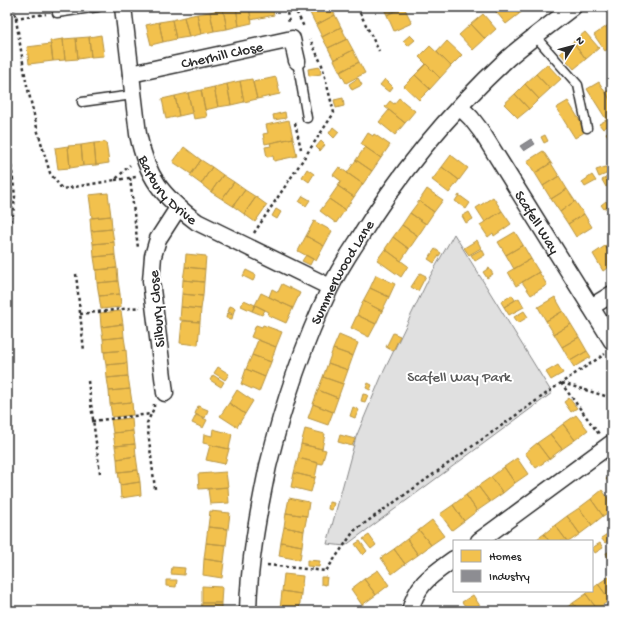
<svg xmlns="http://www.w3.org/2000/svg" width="619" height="618" font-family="'Gochi Hand',sans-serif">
<rect width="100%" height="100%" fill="#fff"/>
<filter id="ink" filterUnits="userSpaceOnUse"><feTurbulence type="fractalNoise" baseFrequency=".025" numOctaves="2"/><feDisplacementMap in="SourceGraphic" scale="8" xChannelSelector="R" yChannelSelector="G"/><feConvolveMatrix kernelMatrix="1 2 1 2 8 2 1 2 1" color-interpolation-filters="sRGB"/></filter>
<g filter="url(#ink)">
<path fill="#e0e0e0" stroke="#868686" d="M454,234l98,159 -207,153 -18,-2 29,-107 26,-62 46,-95z"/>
<path fill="#f2c14e" stroke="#b69444" d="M232,7h4l3,19 -12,3 -4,-20z
M236,7h13l3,16 -13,3z
M249,7h23l2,8 -23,5z
M307,7h15l-12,6z
M322,7h9l4,8 -19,10 -6,-12z
M383,7h20l-16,8z
M403,7h1l8,16 -18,8 -7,-16z
M495,7h18l6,7 -13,10 -13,-16z
M513,7h15l-9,7z
M223,9l4,20 -13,2 -4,-19z
M210,12l4,19 -13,3 -4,-20z
M197,14l4,20 -12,3 -5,-20z
M483,14l13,15 -11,10 -14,-15z
M335,15l6,12 -19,10 -6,-12z
M184,17l5,20 -13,2 -4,-19z
M172,20l4,19 -13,3 -4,-20z
M159,22l4,20 -12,3 -5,-20z
M612,22v10l-5,-6z
M471,24l14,15 -12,11 -14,-15z
M607,26l5,6v14l-7,5 -11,-16z
M341,27l6,12 -19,9 -6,-11z
M585,32l14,16 -13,11 -13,-17z
M101,35l3,21 -13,1 -2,-20z
M410,35l5,5 -7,6 -5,-5z
M89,37l2,20 -13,2 -2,-21z
M76,38l2,21 -13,1 -2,-21z
M63,39l2,21 -12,1 -3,-20z
M347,39l6,11 -19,10 -6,-12z
M447,41l15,14 -11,11 -14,-14z
M573,42l13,17 -12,10 -14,-16z
M51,44l2,17 -24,3 -2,-17z
M430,46l21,20 -11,12 -21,-21z
M353,50l6,12 -19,10 -6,-12z
M359,62l6,11 -19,10 -6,-11z
M426,64l14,14 -10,11 -15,-14z
M547,64l14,15 -11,10 -14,-15z
M320,67l1,7 -12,2 -1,-7z
M536,74l14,15 -11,10 -14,-15z
M415,75l15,14 -11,11 -15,-14z
M276,77l4,17 -23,5 -4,-17z
M358,78l4,7 -10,5 -3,-6z
M252,79l5,20 -13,3 -4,-21z
M385,79l8,8 -4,5 -9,-7z
M240,81l4,21 -13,3 -4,-21z
M599,82l13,21v13l-6,3 -19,-30z
M227,84l4,21 -13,2 -4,-20z
M525,84l14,15 -10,10 -14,-15z
M214,87l4,20 -13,3 -4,-20z
M612,88v15l-6,-11z
M201,90l6,27 -13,2 -6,-26z
M188,93l4,20 -13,3 -4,-20z
M515,94l14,15 -11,9 -14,-14z
M175,96l4,20 -13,3 -4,-20z
M343,98l1,8 -8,2 -2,-8z
M399,98l16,13 -10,12 -20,-16 5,-6 4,3z
M568,101l18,30 -11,7 -19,-30z
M389,110l16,13 -10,12 -16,-13z
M285,112l1,6 -12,2 -1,-5z
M610,118l2,5 -9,6 -4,-5z
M289,120l4,18 -28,6 -2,-10 5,-1 -2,-8z
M333,127l6,5 -5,6 -5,-5z
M612,129v13l-6,-9z
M368,133l5,3 1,-2 16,11 -9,13 -20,-14z
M545,135l3,6 -4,2 -3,-6z
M293,138l4,18 -23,5 -1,-5 -6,1 -2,-10 6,-1 -1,-3z
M321,141l4,4 -5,6 -4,-4z
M106,142l3,21 -13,2 -2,-22z
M94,143l2,22 -13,1 -2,-21z
M81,145l2,21 -13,2 -2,-22z
M68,146l2,22 -12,1 -3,-21z
M184,147l17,13 -10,14 -18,-12z
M365,147l16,11 -9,13 -16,-11z
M543,151l8,12 -16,10 -8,-12z
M451,155l17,13 -9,12 -17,-13z
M201,160l11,7 -11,17 -11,-8z
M356,160l16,11 -9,13 -16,-11z
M551,163l8,13 -16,10 -8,-13z
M609,166l2,6 -12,5 -3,-7z
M212,167l11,8 -12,17 -10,-8z
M339,167l24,17 -9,13 -16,-11 3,-5 -8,-6z
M442,167l17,13 -10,13 -17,-13z
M307,169l7,5 -5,8 -7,-5z
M612,174v9l-6,4 -4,-7z
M223,175l11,7 -12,17 -11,-7z
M592,175l4,6 -11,6 -3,-5z
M559,176l8,13 -16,10 -8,-13z
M234,182l11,8 -12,16 -11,-7z
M338,186l16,11 -9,13 -16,-11z
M427,189l16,11 -9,12 -15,-11z
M567,189l8,12 -15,11 -9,-13z
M245,190l11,7 -12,17 -11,-8z
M108,193l3,23 -19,2 -3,-23z
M459,195l11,8 -4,6 -11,-8z
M303,196l7,4 -4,6 -7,-4z
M256,197l11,8 -12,17 -11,-8z
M493,197l9,14 -17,11 -9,-14z
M329,199l16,11 -9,13 -16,-12z
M419,201l15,11 -8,12 -16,-11z
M575,201l9,13 -16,10 -8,-12z
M606,201l3,5 -5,3 -3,-4z
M276,209l5,3 -4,7 -5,-3z
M502,211l9,13 -17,12 -1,-3 -5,4 -8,-12z
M469,212l4,7 -7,4 -4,-7z
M410,213l16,11 -8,12 -16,-11z
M584,214l8,13 -16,10 -8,-13z
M111,216l1,13 -21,2 -1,-13z
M314,221l18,10 -8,15 -18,-10z
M402,225l16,11 -9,13 -16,-12z
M112,229l2,13 -21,2 -2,-13z
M515,232l8,13 -17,10 -8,-13z
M306,236l18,10 -8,15 -18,-10z
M393,237l16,12 -8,12 -16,-12z
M477,240l4,8 -12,7 -5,-7z
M612,241v15l-7,-10z
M114,242l1,13 -21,2 -1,-13z
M523,245l8,14 -17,10 -8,-14z
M605,246l7,10v9l-9,6 -10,-17z
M385,249l23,17 -7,11 -24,-17z
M435,249l6,4 -7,10 -6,-4z
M482,249l3,6 -10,6 -4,-6z
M186,254l20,2 -1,13 -20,-2z
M115,255l2,13 -21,2 -2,-13z
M306,255l7,4 -3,6 -8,-4z
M531,259l8,13 -23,14 -8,-14z
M185,267l20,2 -1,13 -21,-2z
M117,268l1,13 -21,2 -1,-13z
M489,268l4,6 -6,4 -4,-6z
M246,270l10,5 -3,6 -10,-5z
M539,272l8,13 -16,10 -9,-13z
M420,273l6,3 -8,15 -7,-4z
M376,275l19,9 -6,13 -19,-9z
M183,280l21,2 -1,14 -21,-2z
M118,281l2,13 -21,2 -2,-13z
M282,284l18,9 -7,15 -24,-11 3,-8 6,3z
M370,288l19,9 -7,14 -19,-10z
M261,293l32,15 -7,15 -18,-8 1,-3 -14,-7z
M120,294l1,13 -20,2 -2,-13z
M182,294l21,2 -2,13 -20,-2z
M512,295l3,5 -11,7 -3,-5z
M555,297l8,14 -17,10 -8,-14z
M519,298l5,9 -15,8 -5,-8z
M244,300l11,5 -3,6 -11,-5z
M363,301l19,10 -6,13 -19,-9z
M255,305l10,5 -3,5 -10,-4z
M230,306l5,2 -2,6 -5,-2z
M181,307l20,2 -1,13 -20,-2z
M121,311l2,13 -22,3 -1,-14z
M524,311l4,6 -10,6 -4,-6z
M563,311l8,13 -17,10 -8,-13z
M227,313l6,2 -1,4 -6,-1z
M357,315l19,9 -7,13 -18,-9z
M182,321l18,1 -2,23 -18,-2z
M123,324l1,13 -21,2 -2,-12z
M571,324l8,13 -17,10 -8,-13z
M256,325l6,2 1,-2 19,7 -6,15 -25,-10z
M393,333l7,3 -7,15 -7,-4z
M339,335l19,8 -5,13 -20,-7z
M124,337l2,13 -22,2 -1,-13z
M579,337l8,14 -17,10 -8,-14z
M258,340l18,7 -5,15 -19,-7z
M333,349l20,7 -5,14 -20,-7z
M126,350l1,13 -21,2 -2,-13z
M587,351l4,6 -17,10 -4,-6z
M252,355l19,7 -6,15 -19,-8z
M127,363l1,13 -21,2 -1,-13z
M328,363l20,7 -5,14 -20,-7z
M558,365l5,8 -12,7 -5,-8z
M218,367l11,7 -4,6 -11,-7z
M246,369l19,8 -6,15 -18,-8z
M213,375l11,7 -3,5 -11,-7z
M128,376l2,13 -21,2 -2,-13z
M323,377l20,7 -5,14 -20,-8z
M368,383l4,2 -2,5 -4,-2z
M130,389l2,13 -22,2 -1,-13z
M237,390l16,11 -8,13 -16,-11z
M318,390l20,8 -5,14 -20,-8z
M363,394l5,1 -3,7 -4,-1z
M569,398l8,10 -6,4 -7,-10z
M132,402l1,13 -21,2 -2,-13z
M229,403l16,11 -8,13 -17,-11z
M313,404l20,8 -5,13 -20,-7z
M198,406l10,4 -3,8 -10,-4z
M353,407l6,3 -4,8 -5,-2z
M196,415l11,5 -4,8 -11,-5z
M576,415l12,15 -13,10 -12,-16z
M132,418l1,13 -20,2 -2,-13z
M563,424l12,16 -13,9 -12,-15z
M213,429l19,5 -3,15 -26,-6 1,-9 8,2z
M305,429l20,5 -3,15 -21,-5z
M133,431l2,13 -20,2 -2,-13z
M550,434l12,15 -13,10 -12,-16z
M340,435l15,4 -3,7 -14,-4z
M537,443l12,16 -13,9 -11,-15z
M135,444l1,12 -19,3 -2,-13z
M301,444l25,6 -4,14 -24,-6z
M210,445l19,4 -4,15 -19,-4z
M136,456l2,14 -20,2 -1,-13z
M298,458l20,5 -3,15 -21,-5z
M517,458l11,16 -13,9 -11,-16z
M504,467l11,16 -12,10 -12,-16z
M138,470l2,12 -20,3 -2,-13z
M226,472l2,15 -29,2 -1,-15z
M294,473l21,5 -4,14 -20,-5z
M612,475v11l-6,-7z
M491,477l12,16 -13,9 -12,-16z
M140,482l1,13 -20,3 -1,-13z
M478,486l12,16 -13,9 -11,-16z
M228,487l1,16 -19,1 -2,-15z
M602,490l10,13v7l-9,6 -12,-17z
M466,495l11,16 -13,10 -11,-16z
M289,498l20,4 -2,14 -21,-3z
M591,499l12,17 -11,9 -13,-17z
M329,502l5,1 -2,7 -4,-1z
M453,505l11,16 -12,9 -12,-16z
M579,508l13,17 -12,9 -13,-18z
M210,511l20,2 -2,16 -20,-2z
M286,513l21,3 -3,15 -20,-4z
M567,516l13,18 -10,7h-3l-12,-16z
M432,520l12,16 -13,9 -12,-15z
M555,525l12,16h-18l-5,-7z
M208,527l20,2 -2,16 -20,-2z
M284,527l20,4 -2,15 -21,-4z
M419,530l12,15 -13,10 -11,-16z
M612,531v7l-7,5 -4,-5z
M544,534l5,7h-15z
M369,535l7,10 -5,4 -8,-10z
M407,539l11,16 -13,9 -11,-15z
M360,541l7,10 -4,4 -8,-11z
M281,542l21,4 -2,14 -21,-4z
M206,543l20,2 -2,17 -20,-3z
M600,543l3,5 -8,5 -3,-5z
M394,549l11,15 -13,10 -11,-16z
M612,550v16l-6,-13z
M204,559l20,3 -2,16 -19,-3z
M307,560l13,1 -1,6 -12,-1z
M172,567l13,1 -1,7 -13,-1z
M378,570l11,15 -13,10 -12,-16z
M284,574l19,2 -2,18 -19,-3z
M611,575l1,23 -2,2 -12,-16z
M321,577h6l-1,8 -5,-1z
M364,579l12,16 -14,10 -11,-16z
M166,580h11l-1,7 -10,-1z
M598,584l12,16 -13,9 -11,-15 3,-3h3v-2z
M202,586l20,1 -1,16h-19z
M282,591l19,3 -2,17 -19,-2z
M586,594l11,15 -2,2h-16l-6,-8z
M473,595l7,11 -7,5h-4l-7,-9z
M202,603h19v8h-20z
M573,603l6,8h-17z"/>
<path fill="#8d8d92" stroke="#707073" d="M531,139l4,5 -11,7 -4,-5z"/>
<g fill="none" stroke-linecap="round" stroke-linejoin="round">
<g stroke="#2b2b2b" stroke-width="11">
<path id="service" d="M57,13l41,-6
M535,36l43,49 9,43
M297,61l10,57
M82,102l51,-7"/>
</g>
<g stroke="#2b2b2b" stroke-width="19">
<g id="minor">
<path id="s1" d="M123,7l15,127c9,44 24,62 59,88l133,65"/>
<path id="s2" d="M131,74l161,-35 5,22"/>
<path id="s3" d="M460,107l11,11 10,13 131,210"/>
<path d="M591,307l21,-13"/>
<path d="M165,393l-14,-112 2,-25 5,-17 20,-31"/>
<path d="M479,541l133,-98"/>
<path id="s4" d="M248,611c1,-49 10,-97 20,-145 15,-61 35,-121 62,-178 8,-16 17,-31 27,-46 41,-68 93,-130 151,-184 21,-18 43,-34 65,-51"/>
<path d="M410,611c7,-28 22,-36 44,-52"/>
</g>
</g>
<path stroke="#2b2b2b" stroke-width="2.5" stroke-dasharray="3 3" stroke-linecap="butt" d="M14,7l12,74 12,51 12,41 12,16 53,-9 15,-15
M286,7l3,16
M294,7l10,20
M357,7l22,44
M15,18l31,-4
M7,88l3,68 5,40 -2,19 -6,11
M295,123l6,26
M130,178l8,70
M115,180l21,-3
M254,233l80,-120 -12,-48 -12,-26
M76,274l8,77
M80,314l60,-7
M88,381l12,92
M561,383l38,51
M562,383l50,15
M154,404v4l-7,15 8,66
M92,421l59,-7
M267,565l59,6 28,-40 207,-148 44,-29"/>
<use href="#service" stroke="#fff" stroke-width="8"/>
<use href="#minor" stroke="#fff" stroke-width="16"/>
</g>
</g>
<g text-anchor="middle" stroke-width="4" stroke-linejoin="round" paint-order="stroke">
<g font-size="15" fill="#2b2b2b" stroke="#fff">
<text dy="5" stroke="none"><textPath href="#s2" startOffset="93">Cherhill Close</textPath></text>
<text dy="5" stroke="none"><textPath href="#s1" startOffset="193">Barbury Drive</textPath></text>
<text dy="5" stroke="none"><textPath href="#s3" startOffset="139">Scafell Way</textPath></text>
<text dy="5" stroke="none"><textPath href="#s4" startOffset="355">Summerwood Lane</textPath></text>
<text transform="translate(156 309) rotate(-95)" y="5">Silbury Close</text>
</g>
<g font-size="15" fill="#585858" stroke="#fff">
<text x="459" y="381">Scafell Way Park</text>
</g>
</g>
<rect width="619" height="618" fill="none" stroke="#fff" stroke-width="24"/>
<rect x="12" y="12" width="595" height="594" fill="none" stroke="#2b2b2b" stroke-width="1.5" filter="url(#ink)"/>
<rect x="453" y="540" width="140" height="52" fill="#ffffff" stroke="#aaaaaa"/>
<rect x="461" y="550" width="20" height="12" fill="#f2c14e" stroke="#aaaaaa"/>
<text x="489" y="560" font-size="12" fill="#2b2b2b">Homes</text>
<rect x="461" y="570" width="20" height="12" fill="#8d8d92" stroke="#aaaaaa"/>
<text x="489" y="580" font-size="12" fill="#2b2b2b">Industry</text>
<g transform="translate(573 46) rotate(54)" stroke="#ffffff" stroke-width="3" paint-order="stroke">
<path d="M0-3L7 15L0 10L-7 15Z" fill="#2b2b2b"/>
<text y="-6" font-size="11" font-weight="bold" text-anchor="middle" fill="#2b2b2b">N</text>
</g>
</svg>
